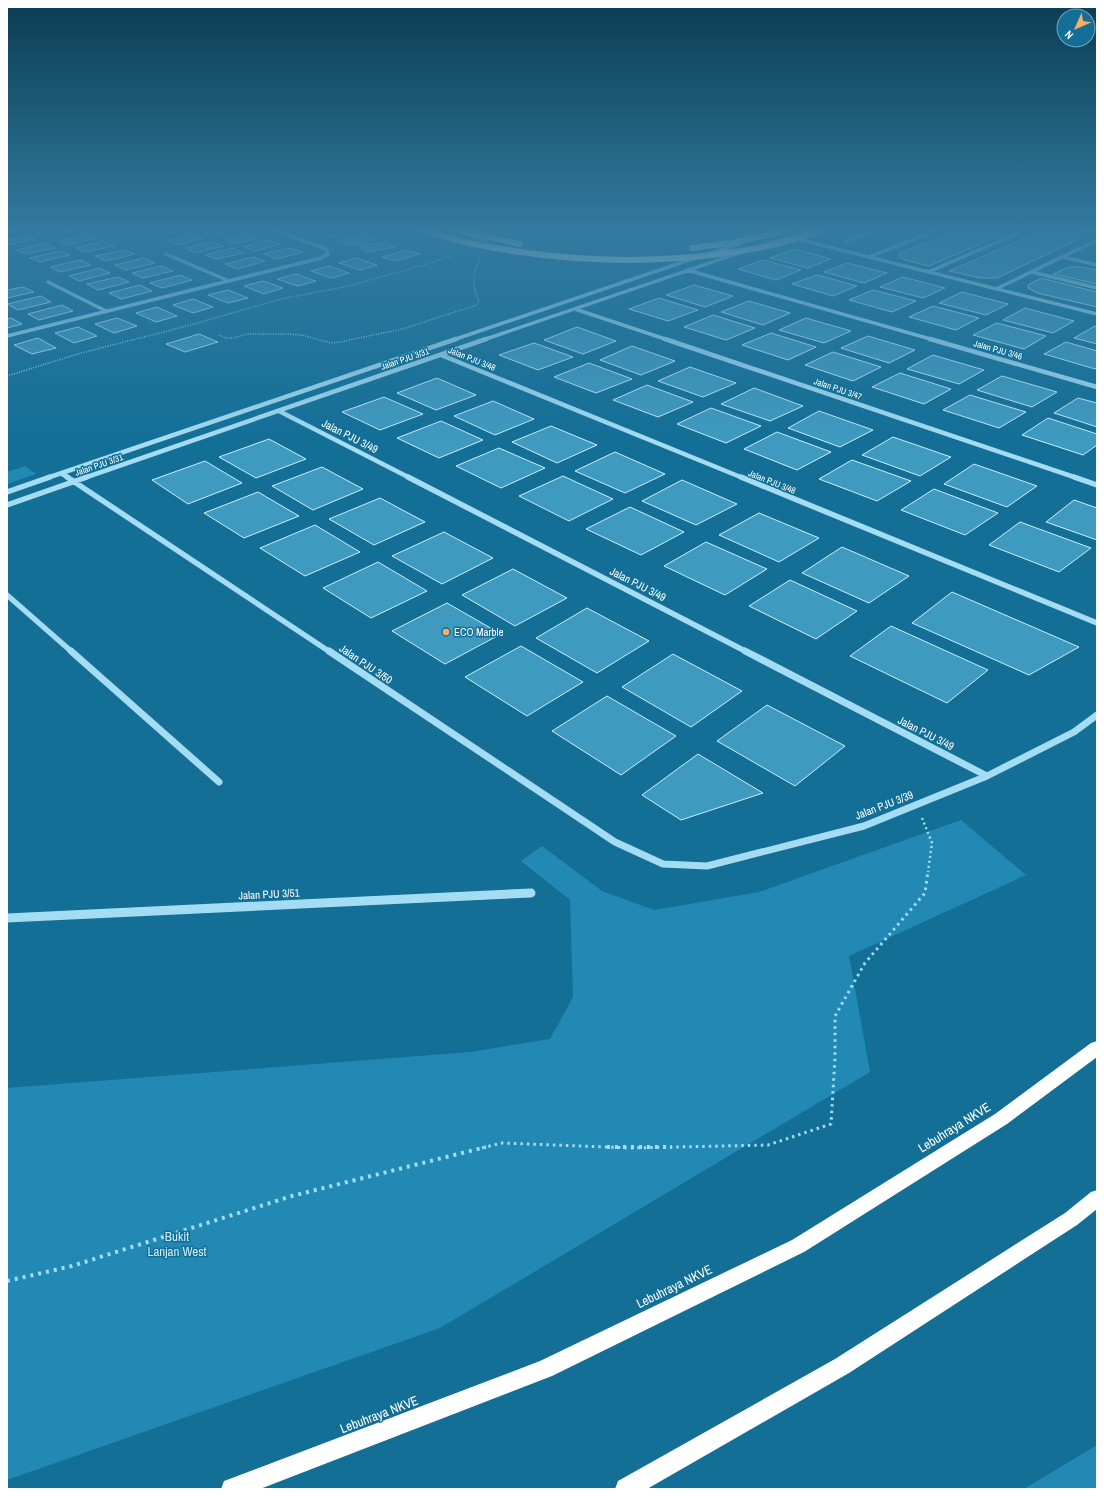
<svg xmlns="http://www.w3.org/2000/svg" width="1104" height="1496" font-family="'Archivo Narrow',sans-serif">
<rect width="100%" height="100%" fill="#136f96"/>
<path fill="#2189b3" d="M25,466l11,8 -29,10v-12z
M961,820l65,55 -177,81 21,116 -430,256 -433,152v-392l463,-36 80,-13 23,-42 -3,-97 -49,-39 21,-15 60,45 52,19 105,-18z
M1097,1445v44h-73z"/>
<path fill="#3f9abf" stroke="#cbeffd" d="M49,230h28l-26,6 -10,-4z
M155,230h29l-27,7 -11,-5z
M209,230h28l-22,6 -11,-4z
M328,230h20l3,2 -24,6 -12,-4z
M957,230h56l-84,36 -24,-6 -6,-3 1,-4z
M1044,230l52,1 -99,47h-17l-31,-7z
M251,233l11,4 -26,7 -11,-5z
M86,234l11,4 -29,7 -10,-5z
M193,234l11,4 -27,7 -11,-5z
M363,234l12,5 -24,6 -13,-4z
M26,235l9,4 -28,6v-6z
M269,240l12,4 -26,7 -12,-4z
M103,241l11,5 -29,6 -10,-4z
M212,242l11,4 -27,7 -11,-5z
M387,242l9,5 -29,5 -8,-6z
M46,243l9,5 -30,6 -9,-4z
M232,248l12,5 -28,6 -11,-4z
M290,248l13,4 -27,7 -12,-5z
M794,249l37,10 -23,9 -38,-10z
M124,250l11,4 -29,7 -11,-5z
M406,250l14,4 -25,7 -13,-4z
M60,251l10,4 -30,7 -10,-4z
M253,257l12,4 -28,8 -12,-5z
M144,258l11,5 -29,7 -11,-5z
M356,258l21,7 -17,5 -21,-7z
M80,260l11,5 -31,7 -10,-5z
M763,260l38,10 -25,10 -38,-11z
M847,263l40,10 -23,10 -40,-11z
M161,266l12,5 -30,7 -11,-5z
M329,266l20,7 -18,5 -20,-7z
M1069,267h12l16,3v14l-44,-10z
M99,268l11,5 -31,8 -10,-5z
M296,274l20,7 -18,5 -21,-7z
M180,275l12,5 -30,8 -12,-5z
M817,275l40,11 -24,10 -41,-12z
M118,277l11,5 -31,8 -11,-6z
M903,277l42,11 -22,10 -43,-11z
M1041,278l56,14v15l-60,-14 -9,-5v-3z
M263,281l20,7 -19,6 -20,-8z
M140,285l12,6 -31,8 -12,-6z
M694,285l39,11 -28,11 -39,-12z
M23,287l11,5 -27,6v-8z
M228,290l20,8 -20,5 -20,-8z
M873,290l43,11 -24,11 -43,-12z
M962,292l46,12 -22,11 -47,-12z
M41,296l10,6 -33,8 -11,-6z
M659,298l39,12 -30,11 -39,-12z
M193,299l20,8 -20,6 -20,-8z
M749,301l41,12 -27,12 -42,-13z
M62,305l11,6 -34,9 -11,-6z
M933,306l46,12 -23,12 -47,-13z
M157,307l20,9 -21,6 -20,-9z
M1025,308l49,13 -21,12 -50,-13z
M713,315l42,13 -29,12 -42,-13z
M11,318l11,6 -15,4v-9z
M117,318l20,8 -23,7 -19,-9z
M806,318l45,13 -27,12 -45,-13z
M997,323l49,13 -22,13 -51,-14z
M1095,326l2,1v17l-23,-6z
M78,327l19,9 -23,7 -19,-10z
M577,327l39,14 -33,13 -39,-14z
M771,333l45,14 -28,13 -46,-15z
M199,334l19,8 -33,10 -19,-8z
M868,336l47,14 -26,13 -48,-15z
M38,338l18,10 -24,6 -18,-9z
M1066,342l31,9v16l-2,2 -51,-15z
M534,343l39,14 -35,13 -39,-15z
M632,346l43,15 -34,14 -41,-15z
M833,352l48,15 -28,14 -48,-16z
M933,355l51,15 -25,14 -52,-15z
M589,363l43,16 -36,14 -42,-16z
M690,367l46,16 -33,14 -45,-16z
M900,373l51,16 -27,15 -52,-17z
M1002,376l55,16 -25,15 -55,-17z
M437,378l39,17 -40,15 -39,-17z
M647,385l46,17 -35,15 -45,-17z
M754,388l49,18 -33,15 -49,-17z
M970,395l56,17 -27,16 -56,-18z
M384,397l39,17 -43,16 -38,-18z
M1078,398l19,5v24l-43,-14z
M493,401l41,18 -39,16 -41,-19z
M711,408l50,18 -35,17 -49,-19z
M819,411l54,19 -33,17 -52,-19z
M1048,418l49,16v11l-14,10 -61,-20z
M441,421l42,19 -44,18 -42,-20z
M551,426l46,19 -40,18 -45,-21z
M777,432l54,20 -34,18 -53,-21z
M893,437l58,20 -31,19 -58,-21z
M269,439l37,20 -50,19 -37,-21z
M499,448l46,20 -44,20 -45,-22z
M615,452l50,22 -40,19 -50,-22z
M852,460l59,21 -34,20 -58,-22z
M205,461l37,22 -54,21 -36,-24z
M974,464l63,22 -30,21 -63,-23z
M322,467l41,22 -50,21 -41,-24z
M563,476l50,23 -44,22 -50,-25z
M682,480l55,24 -41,21 -54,-24z
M934,489l64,24 -33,22 -64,-25z
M258,492l41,24 -55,22 -40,-25z
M380,498l45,24 -51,23 -45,-26z
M1074,500l23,8v32l-51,-18z
M630,507l54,25 -43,23 -55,-26z
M759,513l60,25 -40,24 -60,-27z
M1020,522l71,26 -32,24 -70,-27z
M315,525l45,27 -55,24 -45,-28z
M444,532l49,26 -51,26 -50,-28z
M706,542l61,27 -42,26 -61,-29z
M842,547l67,29 -40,27 -67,-30z
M378,562l49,29 -56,27 -48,-30z
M513,569l54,29 -52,28 -53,-31z
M790,580l67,31 -41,28 -67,-33z
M952,592l127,55 -50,28 -117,-52z
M447,603l54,31 -56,30 -53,-33z
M587,608l62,33 -52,32 -61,-35z
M891,626l97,44 -41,33 -97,-47z
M521,646l62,36 -56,34 -62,-39z
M673,654l69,37 -51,36 -69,-40z
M607,696l69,40 -55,39 -69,-44z
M767,705l78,41 -50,40 -78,-45z
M698,754l65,39 -82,27 -39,-25z"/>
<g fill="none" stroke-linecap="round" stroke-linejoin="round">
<path stroke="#a3dcf3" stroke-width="1.5" stroke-dasharray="1 1.5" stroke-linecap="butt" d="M219,335l7,3h7l14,-4h40l15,1 29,8 9,-1 62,-13 75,-24 2,-4c-8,-16 -6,-26 1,-42
M7,376l74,-23 106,-27 94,-27 67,-13 80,-22 25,-9"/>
<path stroke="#a3dcf3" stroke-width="2.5" stroke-dasharray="2 3" stroke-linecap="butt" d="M922,818l10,25 -4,29"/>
<path stroke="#a3dcf3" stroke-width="3" stroke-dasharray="2.5 4" stroke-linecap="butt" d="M482,1148l20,-5 128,5 138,-3 63,-21 4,-66v-42l30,-53 60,-70 3,-22"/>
<path stroke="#a3dcf3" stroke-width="4" stroke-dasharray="3 5" stroke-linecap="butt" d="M607,1147h65
M7,1281l65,-15 220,-70 194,-49"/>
<path stroke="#a3dcf3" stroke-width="3.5" d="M108,230l7,3
M450,230l36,10
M7,232l7,-2
M793,238l304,76
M846,241l27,-11
M771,243l38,-13
M166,254l63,27
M708,254l34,-11
M869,257l68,-27
M1063,257l34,8
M687,270l247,70
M928,272l97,-42
M1032,272l65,16
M48,282l58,29
M996,289l101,-49
M575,309l93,31
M7,336l314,-78 7,-4 -2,-5 -52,-19
M453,340l245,-83
M483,340l259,-88"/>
<path stroke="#a3dcf3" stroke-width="4.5" d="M665,339l412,139
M930,339l167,48
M441,355l302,123
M279,411l131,67
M62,474l7,4
M47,478l409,-139
M84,478l402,-139"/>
<path stroke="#a3dcf3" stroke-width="5.5" d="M67,477l263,175
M408,477l339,175
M741,477l356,146
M1074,477l23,8
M7,492l43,-15
M7,505l80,-28
M7,595l65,57"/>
<path stroke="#a3dcf3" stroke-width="7" d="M71,651l148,131
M329,651l286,191 48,22 44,2 157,-40 123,-50 87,-44 23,-17
M745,651l242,125"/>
<path stroke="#a3dcf3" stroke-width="9" d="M7,918l524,-25"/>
<path fill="#fff" fill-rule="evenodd" d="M1097,1041v16l-90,67 -203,128 -252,124 -292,113h-39l3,-8 8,-3 308,-117 252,-121 203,-126 96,-71z
M1097,1190v19l-20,16 -228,148 -202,116h-32l3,-8 217,-122 230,-146 26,-21z"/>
<path stroke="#fff" stroke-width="6" d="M422,230c16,4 31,10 47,13 101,21 207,23 308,1 16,-4 32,-9 47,-14
M457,230l63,14
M692,248l44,-6 53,-12"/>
</g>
<linearGradient id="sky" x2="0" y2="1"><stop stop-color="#0a3d52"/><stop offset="0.52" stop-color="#337aa0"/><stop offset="1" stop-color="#337aa0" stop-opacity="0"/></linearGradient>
<rect width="1104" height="440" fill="url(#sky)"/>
<circle fill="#ffaa65" stroke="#136f96" stroke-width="1.5" cx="446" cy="632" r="4"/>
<g text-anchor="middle" stroke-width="3" stroke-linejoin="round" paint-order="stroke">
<g font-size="9" fill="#fff" stroke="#136f96">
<text transform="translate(998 350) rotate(16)" y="3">Jalan PJU 3/46</text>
<text transform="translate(405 359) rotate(-19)" y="3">Jalan PJU 3/31</text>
<text transform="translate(472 359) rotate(22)" y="3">Jalan PJU 3/48</text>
<text transform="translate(838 389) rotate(19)" y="3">Jalan PJU 3/47</text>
<text transform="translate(99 465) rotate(-19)" y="3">Jalan PJU 3/31</text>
<text transform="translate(772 482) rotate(22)" y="3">Jalan PJU 3/48</text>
</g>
<g font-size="11" fill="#fff" stroke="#136f96">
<text transform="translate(350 436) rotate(27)" y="4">Jalan PJU 3/49</text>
<text transform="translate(638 584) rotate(27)" y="4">Jalan PJU 3/49</text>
<text transform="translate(366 664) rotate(34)" y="4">Jalan PJU 3/50</text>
<text transform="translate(926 733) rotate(27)" y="4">Jalan PJU 3/49</text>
<text transform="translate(884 805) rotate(-21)" y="4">Jalan PJU 3/39</text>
<text transform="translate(269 894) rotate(-3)" y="4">Jalan PJU 3/51</text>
</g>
<g font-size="11" fill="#fff" stroke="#136f96" text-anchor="start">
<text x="454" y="636">ECO Marble</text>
</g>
<g font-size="13" fill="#fff" stroke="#136f96">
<text transform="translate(954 1127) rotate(-32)" y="5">Lebuhraya NKVE</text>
<text transform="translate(674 1286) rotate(-26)" y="5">Lebuhraya NKVE</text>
<text transform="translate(379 1414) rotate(-21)" y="5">Lebuhraya NKVE</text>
</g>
<g font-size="13" fill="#cbeffd" stroke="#136f96">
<text x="177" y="1241">Bukit<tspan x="177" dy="15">Lanjan West</tspan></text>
</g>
</g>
<rect width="1104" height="1496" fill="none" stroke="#ffffff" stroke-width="16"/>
<g transform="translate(1076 28) rotate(225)"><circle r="19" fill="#136f96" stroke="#71a9c0"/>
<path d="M0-3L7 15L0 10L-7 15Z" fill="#ffaa65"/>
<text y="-6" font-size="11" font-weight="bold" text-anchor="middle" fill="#ffffff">N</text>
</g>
</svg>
